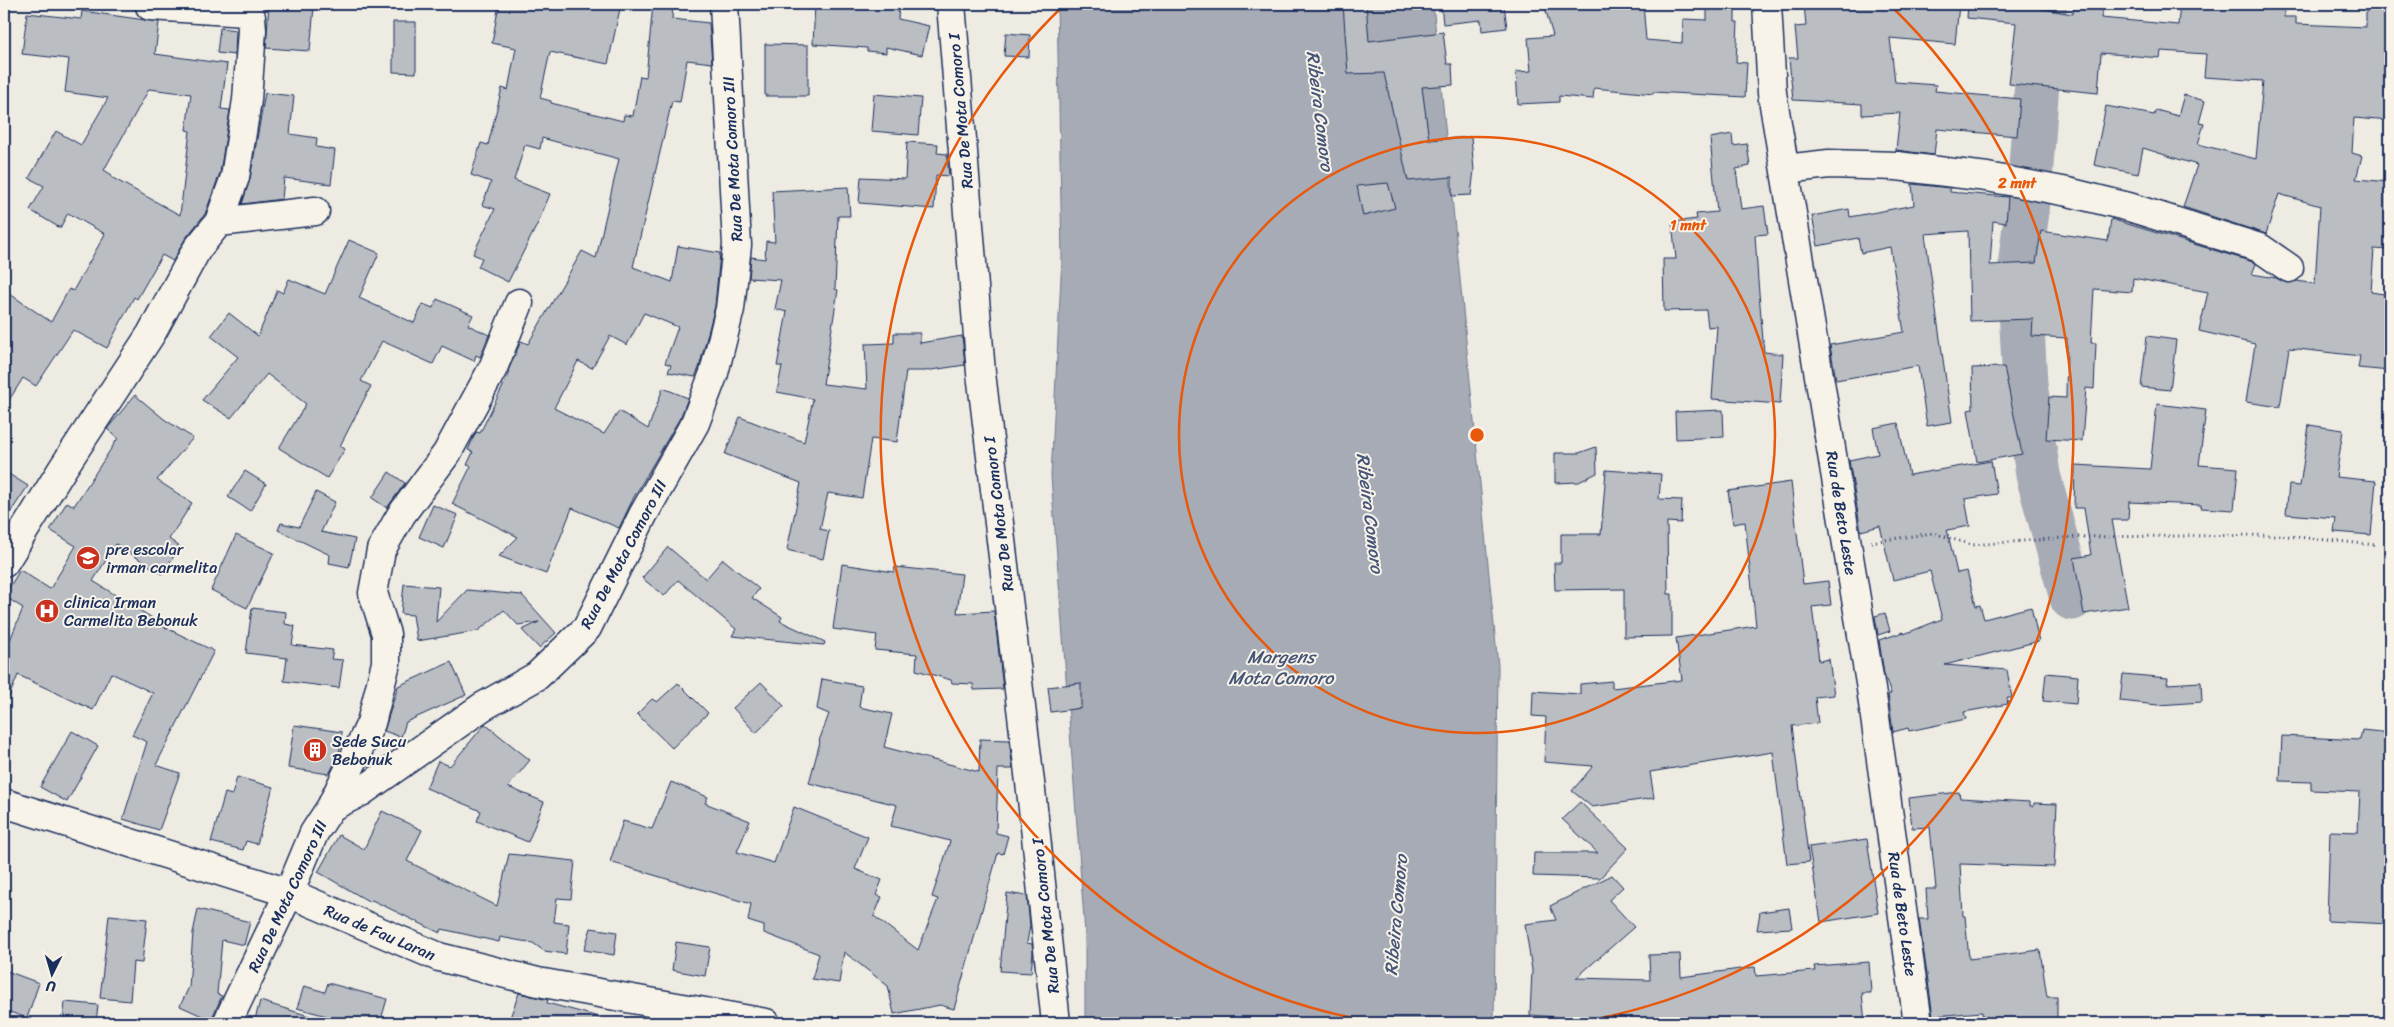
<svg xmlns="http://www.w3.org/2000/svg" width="2394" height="1027" font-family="Sriracha,sans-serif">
<rect width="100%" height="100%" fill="#eeebe2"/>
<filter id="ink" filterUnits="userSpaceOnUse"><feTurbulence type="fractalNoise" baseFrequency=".02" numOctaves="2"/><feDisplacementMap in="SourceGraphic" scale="10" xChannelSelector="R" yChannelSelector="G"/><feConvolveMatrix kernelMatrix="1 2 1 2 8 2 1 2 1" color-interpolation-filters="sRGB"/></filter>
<g filter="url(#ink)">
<path fill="#a6abb5" stroke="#6e7992" d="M1057,4h376l65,662 -4,357h-409v-90l-34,-457 11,-219z"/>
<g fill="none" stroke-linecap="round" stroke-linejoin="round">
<path stroke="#a6abb5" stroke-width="45" d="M2045,4l-4,22 -12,168 -8,65v50l4,75 13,91 34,123"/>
</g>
<path fill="#babdc2" stroke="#1b2f5e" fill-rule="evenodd" d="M269,4l45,3 -4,44 -44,-3z
M499,4h122l-13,60 -58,-12 -10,46 11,3v2l72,18 1,-6 9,1 7,-40 6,1 7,-73 20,1 -1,14 37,4 3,40 -25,-3 -7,42 -8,-1 -39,166 39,15 6,-36 42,7 -5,53 -16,62 -4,9 -27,-5 3,-7 -6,-2 13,-36 -34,-14 -17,32 -17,-9 -18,32 -14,-7 -24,47 50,26 15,-23 29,18 15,-41 25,10 -7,18 -47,81 -15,31 -47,-20 -26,66 -47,-18 19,-19 -66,-33 19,-38 -4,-1 6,-13 -5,-2 8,-18 4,1 30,-61 -2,-1 13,-30 7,3 54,-93 14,7 23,-99 -77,-21 -2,11 -15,-4 -11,35 36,14 -13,31 -29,57 -30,-15 4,-9 -9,-4 22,-45 -13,-4 9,-23 -20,-7 10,-32 7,2 14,-57 6,2 8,-42 -24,-5z
M815,4h84l-1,15 31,7 -7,29 -36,-8v6l-19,-2v-3l-54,-4z
M1343,4h23l3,37 74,-9 4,32h5l1,21 -31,2 7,53 42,-3 3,33 -3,25 -19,1v-19l-44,4 -24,-108 -36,1z
M1441,4h63l3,24 -25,3 -1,-11 -38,4z
M1544,4h99l3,36 36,3 1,-24 24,1v-16h28v18h3l-2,40 11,1 -2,34 -92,-5v2l-59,-6 -1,11 -34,-3v6l-41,2 -2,-32 15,-1 -3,-33 25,-2z
M1804,4h155l-4,40 -65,-6 5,44 41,3 -1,6 85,8 -3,37 -80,-7 -3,26 -38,-5 4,-37 -38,2v-11l-69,-4 -4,-42h9l-3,-31 11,-1z
M1968,4h68v4l37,6 1,-10h30l-3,14 77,7 2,-21 43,3v-3h61v13h12v7l70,3v-23l24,1v116l-36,-3 -2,35 10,3 -6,23 34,3v68l-16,-1 -3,43 19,3v76l-32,-3 2,-12 -71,-8 -9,59 -34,-5 9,-58 -56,-13 9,-39 -75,-14 -1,14 -38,-3 -3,54h5l-2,46 -8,-1 -4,53 -36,-2 3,-42 17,1 1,-60 -35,-2 1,-17 -63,2 -2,-90 -43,3 27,188 -25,4 -9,-60 -82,14 -6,-35 74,-13 -14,-85 -29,6 -3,-15 -40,8 -6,-30 37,-7 1,8 64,-12 -2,-21 38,4v4l58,5 -2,26 -13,-2 -3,44 46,-2 5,-32 67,10 3,-22 142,43 3,2 -4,10 24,4 11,5 10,-2 18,3 5,-78 -41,-12 -13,40 -83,-27 14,-42 -54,-17 -5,26 -44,-9 12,-59 48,9 2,-5 22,6 6,-21 21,6 -6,22 5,1 -6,20 58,15 7,-78 -59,-4 2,-23 -45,-3 -1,7 -59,-5 -3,40 -89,-9 7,-61 -49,-5z
M82,11l77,11 -4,32 72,10 -6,45 9,1 -10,63 -15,41 -20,25 -12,22 -11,-6 -25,44 -3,-2 -27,51 -34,-18 -37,56 -13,-8 -19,30v-118l47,32 18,-33 4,2 32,-57 -37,-21 -8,15 -30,-18 14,-24 -15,-8 27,-47 25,14 27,-47 -43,-6 4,-33 -47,-5 5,-41 54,6zM149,89l42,5 -5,36 4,1 -10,84 -69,-38 1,-2 -8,-5z
M393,22h23v51l-23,-1z
M220,28l16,2 -1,25 -18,-2z
M1006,33l24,2 -1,22 -25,-1z
M765,44l43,1v51h-43z
M265,93l29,3 -4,38 27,4 -1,9 19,3 -4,34 -47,-6 -2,21 -40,5 8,-25z
M874,94l47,4 -3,37 -47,-4z
M1732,134l1,12 14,-2 3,22 -14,3 5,40 23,-3 4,28 -13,1 3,46 6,71 19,2 -3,50 -68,-5 5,-73 -9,1 -2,-17 -42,1 -1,-52h13l-4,-37 25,-3 -1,-5 21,-2 -7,-74z
M907,142l31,2 -1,9 10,1 2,22 -13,-1 -2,34 -75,-6 2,-26 44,2z
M1388,183l7,25 -32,8 -6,-30z
M848,187l2,29h-12l-3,73 3,1 -15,94 44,5 -2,-45 29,-1v-10h26v10l42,-7 3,29 -40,6h-19l-9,71 -26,-3 -9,59 -34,-5 -8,36 9,2 -6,28 -36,-9 14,-67 -76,-29 15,-37 64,25 9,-43 -36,-7 5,-26h-5l10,-54 -12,-3 6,-29 -32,-2 2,-21 14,2 1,-18 9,1 -3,-51z
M349,240l30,13 -20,45 55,25 9,-19 10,4 4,-9 36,16 -5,10 21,10 -9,22 -4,-2 -2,6 -32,-15 -9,18 -51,-23 -21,40 10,5 -31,60 5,3 -18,29 -48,-30 27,-44 -39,-30 -36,44 -29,-18 36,-43 -27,-21 18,-23 29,23 19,-46 6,3 6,-14 36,15z
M2147,336l29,4 -6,50 -29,-3z
M2004,367l18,87 -45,8 -9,-52 5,-1 -1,-41z
M135,395l29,24 29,19 -36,42 35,23 -23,36 11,8 -18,27 -46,-30 -23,37 64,40 -1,2 58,28 -58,114 24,8 -21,57 -36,-11 24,-77 -15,-7 21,-42 -42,-20 -18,37 -75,-35 -14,34v-54l19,-47 -19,-12 16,-26 30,19 26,-43 -26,-16 17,-28 7,4 44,-68 -11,-9z
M2157,404l49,6 -7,55 39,3 -4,42 -33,-2v-3l-72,-3 -1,18h-16l16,87 -44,7 -10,-56 17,-3 -7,-47h-10l1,-43 75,4z
M1723,410l1,27 -48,2 -1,-27z
M1898,423l11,52 82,-14 6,33 -32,5 5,27 -23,4 10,43 10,-2 9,35 4,-1 4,14 47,-12 8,34 -94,24 62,5 5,28h-5l1,6 -44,8 2,7 -57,12 -1,-3 -15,4 -5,-38h3l-7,-20 -5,-34 25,-8v2l38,-15 -12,-48 -37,9 -13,-54 -19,5 -12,-71 29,-6 -5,-26z
M2309,425l34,5 -7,47 40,4 -5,54 -37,-3 2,-14 -50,-4 3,-29 11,1z
M1596,447l1,26 -18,9 -24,1v-30h24z
M1606,470l55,4 -2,25 23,1 -1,23 -14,-1 1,72h4v42l-48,1v-48l-69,1 -1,-27h7v-29h40z
M4,471l24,15 -24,36z
M245,471l21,13 -16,27 -22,-14z
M389,472l16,11 -18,25 -15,-10z
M1791,482l12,102 25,-3 3,24 -19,2 7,54 10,-2 5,36 -19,2 3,26 -26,3 17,136 -22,2 -14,-112 -123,20 4,26 -62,9 -20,-16 21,-25 -49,-4 2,-45 -14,-1 1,-25 47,3v-10l32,-3v7l70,-8 -6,-42 80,-12 -11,-104 -12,2 -5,-33z
M316,492l19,10 -14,30 34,7 -6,28 -20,-4 1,-8 -52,-25 3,-7 18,4z
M433,505l25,10 -14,33 -25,-11z
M236,535l38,18 -27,55 -36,-18z
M668,547l38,32 17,-20 36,30 -7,9 30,19 -2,4 45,21 -1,3 -92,-9 4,-7 -58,-49 -14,16 -22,-18z
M842,564l52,8 1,-5 67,7 -5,39 37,-2 9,78 -29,1 -1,-6 -21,-1 -1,-3 -35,-10 1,-16 -42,-4 2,-15 -44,-6z
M404,584l35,3 -3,35 31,-32 55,5 34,38 -17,15 -17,-18 17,-8 -21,3 -14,-15 -26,21 -61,10 -4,-26 -12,-1z
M252,608l34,4 -1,12 10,2 -3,19 41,5 -2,9 12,1 -4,28 -55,-7 3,-23 -41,-5z
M1885,613l5,18 -12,4 -3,-19z
M451,662l15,33 -60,27 -5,15 -17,-6 14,-45z
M2046,673l32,3 -2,28 -33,-3z
M2123,674l45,4 -1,6 34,-2 1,20 -44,3 -38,-4z
M822,679l40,7 -3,21 33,7 -8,33 95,25 1,-33 29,1 4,29h-15l-2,64 12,3 -5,18 -5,-1 -44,156 -14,-4 -46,9 -6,-28 -44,-34 -5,31 -27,-4 7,-25 -55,-21v-7l-16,-5 3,-17 -141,-42 13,-41 29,8 19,-47 37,15 -3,6 45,18 -13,31 37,11 20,-56 74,30 -13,32 27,11 -6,15 6,2 -8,19 44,34 20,-51 -6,-2 18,-56 -59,-15 6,-21 -88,-22 11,-41 -1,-1 10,-27 -12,-5z
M761,682l23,24 -28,27 -23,-25z
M678,683l30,30 -36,35 -35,-34 15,-15 5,3z
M1081,683v25l-30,4 -3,-25z
M485,724l45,36 -22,27 36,15 -16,40 -51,-21 4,-10 -55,-23 12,-27 12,5z
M294,725l48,7 -3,23 -10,19 -41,-6z
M2362,730l28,3v191l-63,-3 3,-90 28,1 2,-40 -49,-2v-8l-31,-1 2,-45 78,4z
M72,731l26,15 -31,56 -27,-15z
M237,777l36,10 -16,57 -11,-3 -3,9 -32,-8 14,-49 7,2z
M1959,792l1,6 70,4v4h4v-3l23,1 -3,63 -94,-3 3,52h2l4,43 71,-9 7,47h10v26h-74l-1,-11 -49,4 -14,-97h9l-2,-30h10l-6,-62 -18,1 -3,-30z
M1580,802l48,46 -28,30 -67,-2 1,-23h64l-36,-34z
M382,811l40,19 -15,31 90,45 12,-52 66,7 -4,38 -14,-1 -3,24 15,2 -3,30 -22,-3 -11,-8 -33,-6 -1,5 -57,-13 -2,4 -68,-33 -2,2 -52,-30 21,-37 25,14z
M1867,839l11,74 -57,9 -12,-75z
M1612,875l11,12 -14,13 25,27 -58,51 74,2 -1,-25 31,-1 1,23 74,-10 1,9 59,-5 -1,-5 55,-4 2,31h-9l3,30h-308l-1,-6 -26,-2 2,-45 -7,-46 31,-4 -6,-14z
M1007,893l20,3 3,29 -3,18 5,1 1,8 -2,21 -31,-2z
M1789,908l3,20 -35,2 3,-18z
M198,909l52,13 -6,23 -22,-5 -5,54 5,2 -11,24 -31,-14 9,-19 4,-54z
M109,915l38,4 -5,44 -9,-1 -3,39 -30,-3z
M591,928l26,4 -3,23 -30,-5z
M676,942l34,5 -5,29 -33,-6z
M4,970l35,13 -12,35 -23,-8z
M328,983l59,16 -7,24h-27l-56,-15 7,-22 21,6z
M519,993l29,7 -1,3 52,14 -1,6h-90z
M260,1001l56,17v5h-62z
M65,1002l33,3 -2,18h-33z"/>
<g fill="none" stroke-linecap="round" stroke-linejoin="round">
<g stroke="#1b2f5e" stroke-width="31">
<path id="street" d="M1767,4l5,89 99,596 47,334
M150,6l96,6 5,5 1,13 -5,70 -12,77 -16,45
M1785,169l44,-5 68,2 90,11 81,15 61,15 131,41 29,20
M4,563l59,-95 88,-134 46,-85 22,-27 96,-11
M4,803l285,90 150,64 99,25 228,41
M331,807l40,-84 15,-60v-29l-13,-41 8,-43 20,-35 46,-62 46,-85 26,-65
M227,1023l62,-130 25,-60 17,-26 30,-15 121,-85 55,-31 50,-48 56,-113 52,-92 19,-50 16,-64 7,-64 -13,-241"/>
</g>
<g stroke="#1b2f5e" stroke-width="31">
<path id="secondary" d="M951,4l30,369 51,426 24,224"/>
</g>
<path stroke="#1b2f5e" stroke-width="3" stroke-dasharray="1 4" stroke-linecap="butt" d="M1871,542l62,-9 39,12 104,-8 202,-2 98,10"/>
<use href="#street" stroke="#f7f3e8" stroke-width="28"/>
<use href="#secondary" stroke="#f7f3e8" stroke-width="28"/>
</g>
</g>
<g fill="none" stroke="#e8590c" stroke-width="2.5">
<circle cx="1477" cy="435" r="298"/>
<path d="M1379 1023A596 596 0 0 1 1063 6M1891 6A596 596 0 0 1 1575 1023"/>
</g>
<defs>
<g id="school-disc" transform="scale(1.25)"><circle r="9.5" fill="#c8321e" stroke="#f7f3e8"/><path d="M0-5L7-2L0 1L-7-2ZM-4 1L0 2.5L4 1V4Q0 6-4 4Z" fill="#fff"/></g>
<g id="hospital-disc" transform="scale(1.25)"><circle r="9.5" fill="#c8321e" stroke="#f7f3e8"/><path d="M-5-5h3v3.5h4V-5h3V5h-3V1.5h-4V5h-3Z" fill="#fff"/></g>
<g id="building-disc" transform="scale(1.25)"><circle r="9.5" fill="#c8321e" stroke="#f7f3e8"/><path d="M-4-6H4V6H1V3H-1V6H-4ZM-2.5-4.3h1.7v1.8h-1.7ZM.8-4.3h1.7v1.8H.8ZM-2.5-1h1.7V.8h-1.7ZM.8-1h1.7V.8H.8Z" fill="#fff"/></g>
</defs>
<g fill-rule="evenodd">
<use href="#school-disc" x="88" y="558"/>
<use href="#hospital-disc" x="47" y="611"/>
<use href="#building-disc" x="315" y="750"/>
</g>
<g text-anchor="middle" stroke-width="4" stroke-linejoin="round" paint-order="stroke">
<g font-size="16" fill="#1b2f5e" stroke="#f7f3e8">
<text transform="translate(960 111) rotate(-95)" y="6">Rua De Mota Comoro I</text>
<text transform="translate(732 159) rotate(-93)" y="6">Rua De Mota Comoro III</text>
<text transform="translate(1842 513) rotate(81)" y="6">Rua de Beto Leste</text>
<text transform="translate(998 514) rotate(-97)" y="6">Rua De Mota Comoro I</text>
<text transform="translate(623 554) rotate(-62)" y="6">Rua De Mota Comoro III</text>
<text transform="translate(287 896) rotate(-65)" y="6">Rua De Mota Comoro III</text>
<text transform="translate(1903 914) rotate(82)" y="6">Rua de Beto Leste</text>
<text transform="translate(1045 916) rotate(-96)" y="6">Rua De Mota Comoro I</text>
<text transform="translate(380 932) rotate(23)" y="6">Rua de Fau Laran</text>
</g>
<g font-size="16" fill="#1b2f5e" stroke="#f7f3e8" text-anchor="start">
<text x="106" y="555">pre escolar<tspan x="106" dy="18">irman carmelita</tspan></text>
<text x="64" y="608">clinica Irman<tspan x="64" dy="18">Carmelita Bebonuk</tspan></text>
<text x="332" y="747">Sede Sucu<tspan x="332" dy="18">Bebonuk</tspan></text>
</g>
<g font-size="18" font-style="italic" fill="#455478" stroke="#f7f3e8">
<text transform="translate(1320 111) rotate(83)" y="6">Ribeira Comoro</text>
<text transform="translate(1370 513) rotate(83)" y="6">Ribeira Comoro</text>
<text x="1281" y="663">Margens<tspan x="1281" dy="21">Mota Comoro</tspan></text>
<text transform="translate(1396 915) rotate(-85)" y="6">Ribeira Comoro</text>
</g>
</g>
<circle cx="1477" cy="435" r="8" fill="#e8590c" stroke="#f7f3e8" stroke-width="2.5"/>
<g font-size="15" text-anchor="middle" font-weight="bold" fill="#e8590c" stroke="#f7f3e8" stroke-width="4" stroke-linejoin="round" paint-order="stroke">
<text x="2017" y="188">2 mnt</text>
<text x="1688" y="230">1 mnt</text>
</g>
<rect width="2394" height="1027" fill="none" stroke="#f7f3e8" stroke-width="20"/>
<rect x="10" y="10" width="2374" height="1007" fill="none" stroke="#1b2f5e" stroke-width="2" filter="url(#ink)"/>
<g transform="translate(52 974) rotate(185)" stroke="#f7f3e8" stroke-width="4" paint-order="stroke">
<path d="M0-4L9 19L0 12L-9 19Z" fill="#1b2f5e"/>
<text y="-8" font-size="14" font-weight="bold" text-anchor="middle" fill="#1b2f5e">U</text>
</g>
</svg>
